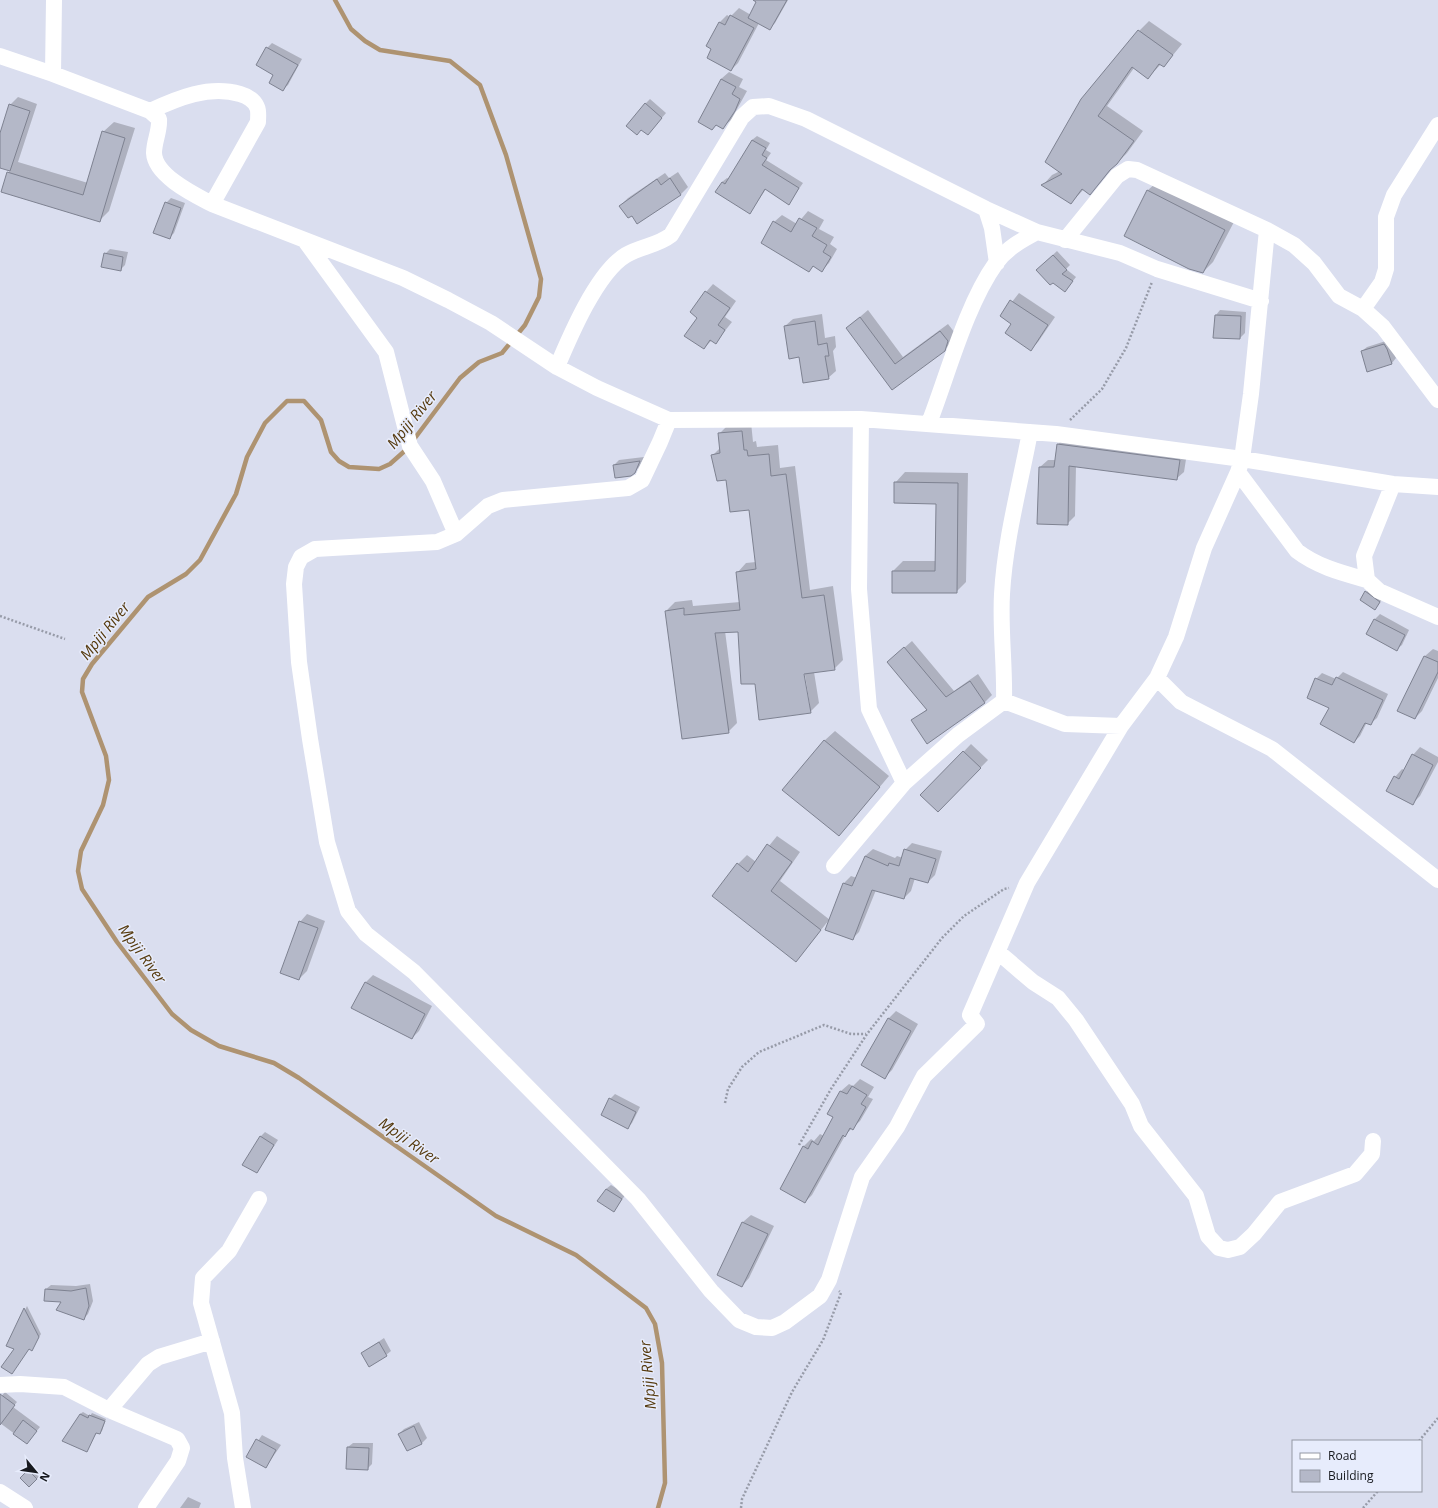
<svg xmlns="http://www.w3.org/2000/svg" width="1438" height="1508" font-family="'Open Sans',sans-serif">
<rect width="100%" height="100%" fill="#dadeef"/>
<path fill="#0003" fill-rule="evenodd" d="M756,0h32l-13,23 -5,5 -11,-5 -21,40 -7,7 -18,-21 6,-26 8,-8 3,2 9,-9 12,7 7,-14z
M1149,21l33,23 -18,22 -3,-2 -13,14 -14,-10 -27,38 36,25 -16,22 -13,13 -14,17 -10,10 -6,-4 -13,14 -28,-18 9,-10 8,-4 79,-140z
M272,43l30,16 -14,26 -5,4 -8,-15 -8,-26z
M729,72l14,7 -4,8 8,4 -16,29 -8,7 -6,-3 -5,5 9,-50z
M18,97l19,7 -19,58 70,21 15,-51 11,-10 21,6 -26,83 -10,10 -97,-30 8,-21 -10,-3v-31l10,-31z
M650,99l16,14 -18,21 -6,-5 3,-25z
M757,136l13,7 -4,7 5,3 -5,7 37,23 -14,20 -23,-14 -16,24 -28,-31 5,-4 2,1 23,-39z
M678,172l10,15 -7,7 -43,29 -6,-9 -12,-8 8,-8 37,-25 4,5z
M1158,181l77,39 -22,42 -10,10 -56,-81z
M171,198l14,5 -11,30 -5,5 -3,-35z
M808,211l16,9 -5,9 15,8 -4,7 7,5 -8,14 -7,7 -8,-4 -5,4 -35,-48 8,-7 15,9z
M110,249l18,3 -3,13 -5,5 -15,-16z
M1057,251l13,14 -4,4 10,8 -11,14 -28,-21z
M713,284l23,17 -11,16 7,5 -16,20 -4,-2 -8,8 -6,-31 8,-25z
M1019,293l36,24 -17,25 -7,7 -19,-25 -11,-8z
M868,310l35,47 45,-33 7,9 -3,9 -8,8 -52,39 -45,-61z
M1220,310l26,2 -1,21 -5,5 -24,-23z
M822,314l3,24 10,-2 1,11 -3,4 3,20 -8,7 -43,-52 8,-7z
M1389,340l7,18 -4,5 -30,-12 5,-4z
M751,422l2,20 3,-1 1,6 21,-2 2,23 15,-2 15,124 23,-4 10,74 -9,9 -20,3 5,31 -9,9 -54,-29 -17,-52h-14l12,92 -9,9 -62,-121 9,-9 17,-2 1,6 47,-4 -3,-29 9,-10 10,-1 -6,-53 -24,-31 -14,-22 9,-9 -2,-13 9,-9zM802,669h2l6,37h-2z
M1066,437l121,16 -3,19 -8,7 -100,-13 -1,50 -8,8 -27,-57 8,-7h8l2,-16z
M644,457l-5,10 -5,5 -20,-7 5,-5z
M905,472l63,1 -2,109 -10,10 -63,-21 10,-10h33l1,-58 -42,-20z
M1371,587l13,10 -9,12 -9,-17z
M1380,614l29,16 -7,15 -5,4 -30,-15 8,-15z
M912,641l42,50 24,-17 14,21 -8,8 -71,18 14,-12 -31,-54z
M1433,649l5,2v27l-16,33 -7,7 -16,-8 26,-54z
M1343,672l45,22 -11,24 -7,6 -3,-2 -7,14 -6,6 -24,-35 -14,-28 6,-6 14,6z
M835,731l54,45 -50,59 -15,-94z
M971,744l17,16 -50,51 -16,-16z
M1420,747l18,10v5l-18,34 -8,8 -17,-27 7,-8 2,1 9,-15z
M777,836l23,16 -20,29 50,39 14,-37 7,-7 6,2 8,-22 8,-7 22,9 2,-2 6,2 2,-8 7,-7 30,8 -7,24 -7,7 -13,-4 -4,13 -7,7 -28,-8 -17,42 -7,7 -23,-19 -33,41 -58,-97 9,-9 9,7z
M307,914l18,7 -18,50 -8,8 1,-57z
M373,975l59,31 -13,25 -7,7 -46,-56z
M896,1011l22,13 -26,46 -7,7 3,-58z
M860,1079l14,8 -6,10 5,2 -13,22 -14,13 -34,61 -7,7 -2,-55 8,-8 3,2 6,-7 4,2 11,-19 -7,-4 13,-22 8,-7 4,2z
M615,1094l25,13 -8,16 -5,5 -17,-29z
M265,1132l13,8 -21,32 3,-35z
M611,1185l15,9 -12,17 -8,-22z
M751,1215l23,11 -25,52 -7,8 -24,-11 25,-53z
M90,1284l3,17 -5,13 -5,5 -37,-30 5,-4 25,1z
M27,1306l14,28 -9,15h-17l-7,-4z
M384,1338l7,13 -5,4 -24,-2z
M5,1392l12,10 -4,5 27,20 -13,16 -27,-20v-25z
M83,1412l7,4 2,-3 14,6 -4,12 -3,2 -2,-1 -11,19 -6,-37z
M419,1422l8,16 -5,5 -15,7 -8,-16 5,-5z
M262,1435l19,10 -15,22 -19,-10z
M353,1443h20l-1,21 -5,5 -19,-22z
M30,1468l9,9 -10,9 -8,-8z
M188,1497l13,6 -2,5h-19z"/>
<g fill="none" stroke-linecap="round" stroke-linejoin="round">
<path stroke="#ae9371" stroke-width="4.5" d="M335,0l16,29 14,12 15,9 70,11 30,24 26,70 35,124 -2,18 -14,28 -23,28 -23,9 -19,16 -48,64
M408,448l-18,16 -11,5 -30,-2 -10,-6 -8,-9 -10,-32 -17,-19h-17l-22,22 -18,34 -11,37 -36,66 -14,14 -38,23 -56,67 -9,15 -1,13 24,64 3,24 -6,25 -22,46 -3,20 4,18 35,53 55,72 19,16 28,16 55,17 25,15 197,138 80,39 70,53 9,16 7,39 3,120 -7,25"/>
</g>
<path fill="#b4b8c8" stroke="#7e8291" d="M753,0h34l-17,30 -22,-12 8,-16z
M730,15l24,13 -23,43 -24,-13 4,-9 -5,-3 13,-24 6,3z
M1138,30l35,25 -9,12 -5,-3 -11,15 -16,-12 -34,49 36,25 -17,23 -7,6 -20,25 -8,-6 -11,15 -30,-19 21,-11 -17,-12 36,-63z
M266,47l32,18 -15,26 -14,-8 4,-8 -17,-10z
M721,79l15,8 -4,7 8,5 -5,12 -12,18 -7,-4 -4,5 -14,-8z
M645,103l17,15 -14,17 -7,-5 -4,5 -11,-9z
M9,104l21,7 -20,60 -10,-3v-35z
M102,131l23,7 -25,84 -99,-30 6,-20 76,23z
M752,140l14,8 -4,7 5,3 -5,7 37,23 -10,17 -24,-16 -15,25 -35,-22 7,-10 3,2z
M670,178l11,17 -44,29 -5,-8 -4,2 -9,-12 38,-27 4,6z
M1147,190l78,40 -22,43 -14,-4 -65,-33z
M165,202l16,6 -11,31 -17,-6z
M799,218l18,10 -5,8 15,9 -4,7 8,5 -9,15 -9,-6 -4,6 -48,-29 12,-22 18,11z
M104,253l19,4 -2,14 -20,-4z
M1053,255l14,15 -5,4 11,7 -8,11 -12,-9 -3,2 -14,-15z
M705,291l25,17 -12,17 7,5 -9,14 -6,-4 -6,9 -20,-13 13,-18 -7,-6z
M1010,300l38,25 -17,26 -26,-18 6,-9 -11,-8z
M1215,315l26,1 -1,23 -27,-1z
M860,317l35,47 45,-33 8,10 -3,10 -53,39 -46,-62z
M815,321l3,24 9,-2 2,13h-4l4,23 -26,4 -4,-26 -10,2 -5,-33z
M1384,344l3,5 5,15 -25,8 -6,-21z
M742,431l2,19h3l1,6 21,-2 2,22 15,-2 16,124 22,-3 11,75 -31,4 7,39 -52,7 -4,-36h-14l-3,-52 -23,1 14,100 -47,6 -17,-128 19,-3v7l56,-5 -4,-38 20,-3 -7,-59 -19,2 -4,-32 -9,1 -6,-26 9,-2 -2,-20z
M1057,444l123,16 -3,20 -108,-14 -1,59 -31,-1 2,-57h15z
M640,461l-5,12 -4,3 -16,2 -2,-13z
M894,482l64,1 -1,110h-65v-22h43l1,-67 -42,-1z
M1365,591l15,11 -5,8 -15,-10z
M1374,619l31,16 -8,16 -31,-17z
M904,647l42,50 24,-16 15,22 -58,41 -16,-24 16,-10 -40,-48z
M1424,656l14,6v10l-23,47 -18,-8z
M1336,677l47,23 -12,25 -6,-2 -11,20 -34,-19 9,-16 -22,-10 8,-20 17,7z
M824,740l56,47 -41,49 -57,-46z
M963,751l18,17 -43,44 -18,-17z
M1412,754l21,11 -20,40 -27,-14 8,-15 5,3z
M767,844l25,18 -21,29 50,39 -25,32 -84,-66 25,-33 11,9z
M904,849l32,10 -8,24 -18,-5 -6,21 -32,-9 -19,50 -28,-10 18,-47 9,3 13,-30 23,10 1,-3 10,3z
M299,921l19,7 -19,52 -19,-7z
M365,982l60,32 -13,25 -61,-31z
M888,1018l23,13 -26,48 -24,-14z
M852,1086l15,9 -6,9 5,3 -13,23 -3,-2 -5,9 -2,-2 -38,68 -25,-14 23,-43 5,3 4,-8 6,4 15,-28 -6,-3 13,-23 7,3z
M609,1098l27,14 -8,17 -27,-14z
M260,1136l14,9 -17,28 -15,-8z
M606,1189l16,10 -8,13 -17,-11z
M742,1222l26,12 -26,53 -25,-12z
M86,1288l3,18 -5,14 -28,-10 5,-8 -17,-1 1,-12 26,2z
M24,1308l15,29 -7,14 -3,-2 -17,25 -11,-7 13,-18 -8,-3z
M379,1342l8,14 -18,11 -8,-14z
M0,1394l15,11 -15,20z
M80,1414l8,4 1,-3 16,6 -5,13 -4,-1 -9,19 -25,-11z
M23,1420l14,11 -10,13 -14,-10z
M414,1426l8,18 -15,7 -9,-17z
M256,1439l20,11 -10,18 -20,-11z
M347,1447l22,1 -1,22 -22,-1z
M28,1470l9,9 -8,8 -9,-9z"/>
<g fill="none" stroke-linecap="round" stroke-linejoin="round">
<path stroke="#979ba8" stroke-width="2.5" stroke-dasharray="2 2" stroke-linecap="butt" d="M1070,420l32,-31 24,-41 26,-66
M0,616l65,23
M725,1103l3,-14 14,-22 17,-15 65,-27 27,9h15
M799,1145l32,-56 36,-55 75,-96 22,-22 40,-27 5,-1
M1419,1441l19,-23
M741,1508l1,-9 50,-107 31,-52 18,-47 -2,-2
M1363,1508l15,-17"/>
<path stroke="#fff" stroke-width="16" d="M0,56l53,18 97,37 9,8c1,12 -5,22 -5,34 1,23 41,42 58,51l191,74 45,22 43,23 66,44 40,21 72,32 192,-1 195,15 186,25 151,25 45,3
M53,74l1,-74
M150,111c28,-13 59,-26 90,-17 7,2 14,6 17,13 2,4 1,10 1,15l-46,82
M986,209l6,19 5,35
M1065,240l52,-64 11,-7 9,1 130,60 27,15 20,18 25,33 24,13 20,18 55,73
M306,242l80,110 24,94 23,35 23,53
M1363,309l19,-27 4,-13v-52l8,-22 44,-70
M557,367c13,-31 40,-95 69,-112 15,-9 31,-9 45,-20l71,-118 11,-10 16,-1 37,13 180,90 51,23 83,21 37,16 104,32
M861,419l-2,170 10,120 35,74
M669,420l-9,22 -18,38 -14,8 -125,12 -15,6 -32,28 -19,8 -122,7 -14,8 -5,10 -2,17 5,78 11,77 17,103 21,69 18,23 48,38 224,227 73,92 28,29 17,7 16,1 13,-6 35,-26 9,-16 33,-103 35,-50 27,-51 53,-52 -7,-9 57,-132 94,-157 36,-48 19,-41 28,-89 34,-76 4,-13 9,-65 16,-164
M929,423c19,-49 37,-118 67,-160 11,-15 26,-23 41,-31
M1238,472l59,79c21,16 45,22 70,29
M1393,484l-29,72 3,24 12,11 59,26
M1157,678l24,24 91,47 166,131
M1004,701c1,-35 -4,-71 -2,-107 3,-54 18,-109 28,-162
M834,866l70,-83 54,-48 46,-34 61,23 56,2
M998,952l35,30 25,16 18,22 56,84 9,22 55,70 12,40 11,12 9,2 12,-3 14,-13 26,-32 75,-28 17,-20 1,-13
M0,1385l20,-1 44,3 45,23 68,29 5,9 -4,13 -32,47
M109,1410l39,-46 11,-7 53,-16
M0,1492l25,16
M243,1508l-8,-50 -3,-45 -31,-110 2,-25 26,-27 30,-52"/>
</g>
<g text-anchor="middle" stroke-width="3" stroke-linejoin="round" paint-order="stroke">
<g font-size="15" font-style="italic" fill="#563a0e" stroke="#e7ecfc">
<text transform="translate(412 420) rotate(-51)" y="5">Mpiji River</text>
<text transform="translate(105 631) rotate(-51)" y="5">Mpiji River</text>
<text transform="translate(142 954) rotate(54)" y="5">Mpiji River</text>
<text transform="translate(409 1141) rotate(35)" y="5">Mpiji River</text>
<text transform="translate(648 1375) rotate(-95)" y="5">Mpiji River</text>
</g>
</g>
<rect x="1292" y="1440" width="130" height="52" fill="#e7ecfc" stroke="#9498a3"/>
<rect x="1300" y="1453" width="20" height="6" fill="#ffffff" stroke="#9498a3"/>
<text x="1328" y="1460" font-size="12" fill="#17191e">Road</text>
<rect x="1300" y="1470" width="20" height="12" fill="#b4b8c8" stroke="#9498a3"/>
<text x="1328" y="1480" font-size="12" fill="#17191e">Building</text>
<g transform="translate(36 1472) rotate(119)" stroke="#e7ecfc" stroke-width="3" paint-order="stroke">
<path d="M0-3L7 15L0 10L-7 15Z" fill="#17191e"/>
<text y="-6" font-size="11" font-weight="bold" text-anchor="middle" fill="#17191e">N</text>
</g>
</svg>
